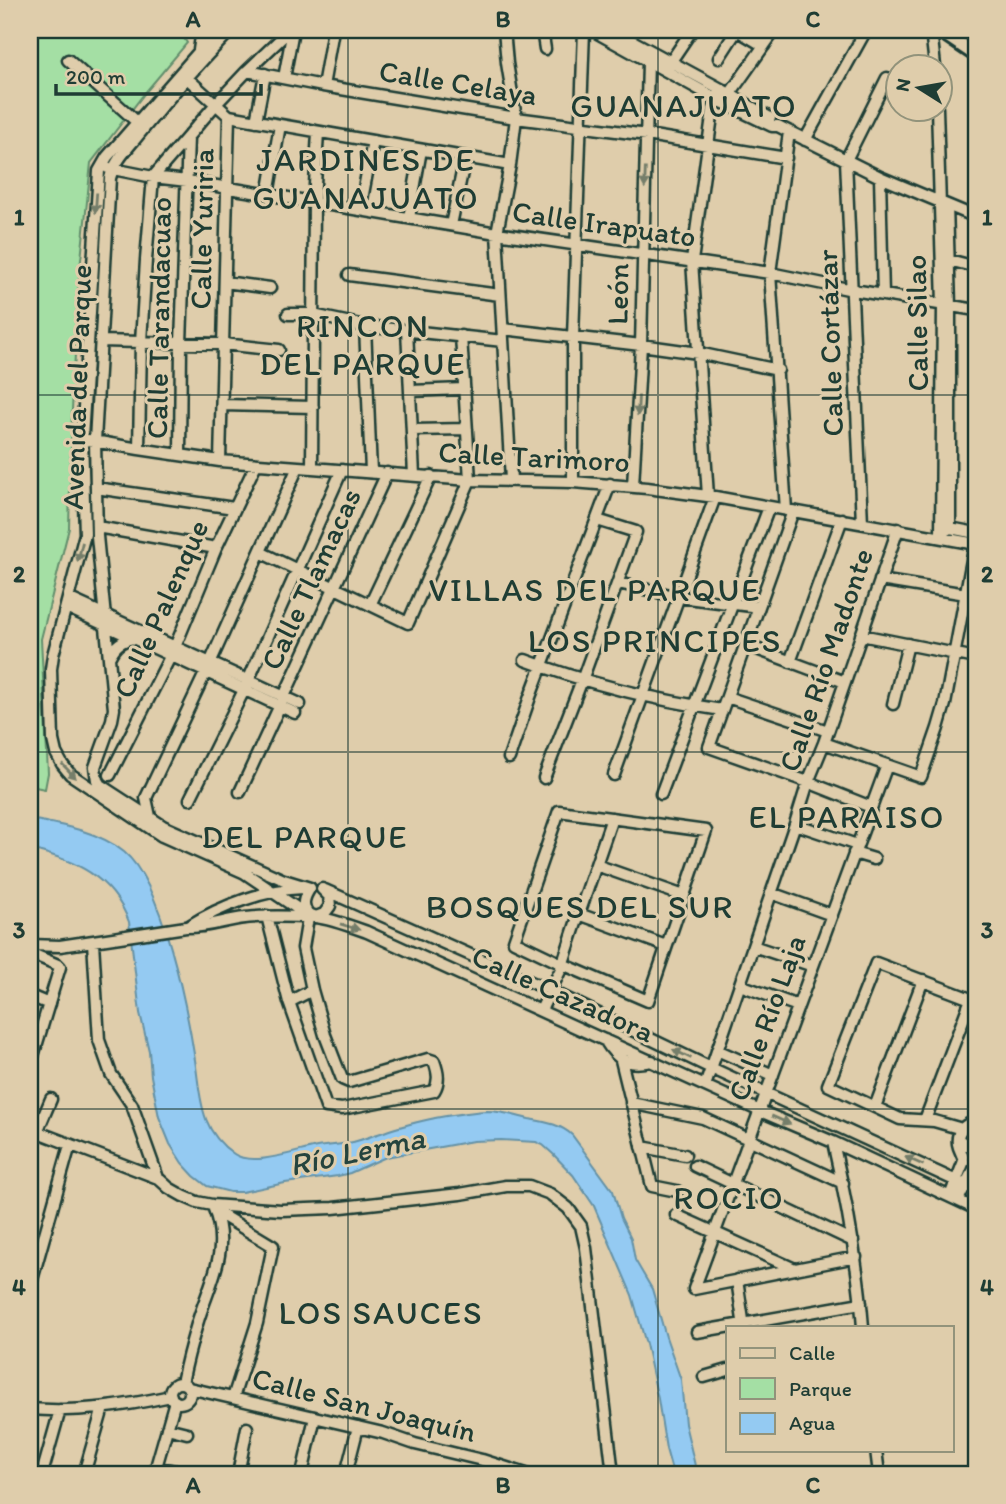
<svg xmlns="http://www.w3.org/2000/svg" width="1006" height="1504" font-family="Itim,sans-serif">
<rect width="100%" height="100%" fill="#dfcdab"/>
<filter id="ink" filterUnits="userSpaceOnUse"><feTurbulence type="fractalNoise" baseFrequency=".0143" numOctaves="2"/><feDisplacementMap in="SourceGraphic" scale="14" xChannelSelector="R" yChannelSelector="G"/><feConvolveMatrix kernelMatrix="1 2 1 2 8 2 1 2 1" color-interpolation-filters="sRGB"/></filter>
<g filter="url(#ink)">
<path fill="#a4dfa4" stroke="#628e6c" stroke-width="2" d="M30,30h149l8,13 -43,51 -53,69 -12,116 -7,131 -3,118 -28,111 7,134 -3,16 -15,-3z"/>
<path fill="#94caf2" stroke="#6592a6" stroke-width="2" d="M30,819c31,6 69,12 94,33 39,32 63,157 71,208 6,37 4,70 39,94 18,13 62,-3 83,-7 12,-2 24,-2 36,-5 11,-3 21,-7 31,-10 16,-6 34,-10 51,-14 17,-3 35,-6 52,-7 15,0 28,5 42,8 16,3 31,5 43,16l41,56 8,27 10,20 4,22 17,29 14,48 15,43 4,44 12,50h-24l-7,-25 -8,-50 -12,-55 -14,-49 -38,-89 -21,-31 -20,-21 -10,-9 -7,-3 -35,-2 -28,1 -87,16 -36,16 -12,3 -53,7 -43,9h-12l-23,-6 -13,-10 -12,-13 -12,-19 -11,-27 -8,-41 -2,-25 -9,-38 -11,-91c-17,-46 -55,-62 -99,-73z"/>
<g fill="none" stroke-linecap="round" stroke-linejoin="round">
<g stroke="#1f3d34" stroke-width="15">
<path id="minor" d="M214,30l-4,9 -103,118 -8,14 -17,267 3,96 -32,121 -2,14 2,71 3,13 6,11 8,10 92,62 83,37 56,38 15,6 8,-3 6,-8 -1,-10 -7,-7
M231,30c-32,33 -62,67 -91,103 -11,14 -25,27 -30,45l-15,263 2,95 17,173 -2,11 -17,47 2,13 3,5 63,41 121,54 26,8c-6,9 -9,17 -2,26
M504,30l3,33 9,55 -6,47 -13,68 14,247
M542,30l3,19
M592,30l132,73 48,23h6l102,51 96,40
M612,30l109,59 49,29
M737,30l27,16
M931,30l4,36
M199,50l3,-20
M719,58l18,-28
M68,60l69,62
M667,67l25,-37
M247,71l76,15 193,32 131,17 139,23
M187,78l42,38
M284,78l9,-48
M323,86l10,-56
M727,98l48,-68
M937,108l6,196 -2,233
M229,116l281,49
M256,121l9,-47
M805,140l61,-110
M108,168l45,9 34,4 310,52 273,40 83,17 123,20
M880,177l3,118
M268,195l12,-70
M947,205l3,101v222
M360,210l13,-69
M409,218l12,-68
M451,225l14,-67
M949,260l27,7
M349,275l151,20
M225,282l45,6
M288,314h20l57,12 138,15
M365,326l6,146
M503,329l138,16 57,8 80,17
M407,330l7,145
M100,341l123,3 56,6
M410,391l54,-2
M222,405l91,2
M412,430l55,-1
M88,440l51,9 81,12 250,19 103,2 74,6 68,9 261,47
M139,449l2,-107 5,-82 7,-83 63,-73 31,-33 43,-41
M180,455l1,-111 7,-207
M220,461l9,-345
M312,467l2,-265 4,-70
M573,482v-145l11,-307
M633,486l8,-141 7,-284
M96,488l138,20
M708,496l-16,-235 21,-152 8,-20
M786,510l-16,-237 19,-141
M793,511l-84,236 99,35 63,25
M862,523l-16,-363 41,-82 11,6
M97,527l119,21
M945,531l5,-3 26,5
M260,552l148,71 62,-143 -9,-144
M880,580l86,14
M618,583l61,14 80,10
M68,598l232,106
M965,600l11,2
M370,605l61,-129
M66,607l229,106
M861,635l115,23
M746,645l99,37
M110,656c5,-11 12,-16 24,-18
M525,660c64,24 130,40 197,50
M790,662l52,-143
M727,697l101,34
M893,704l15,-60
M824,743l97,34 17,-49 7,-24 30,-160
M509,758l21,-61 80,-213
M110,775l65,-128 41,-99 40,-84
M614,775l101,-278
M544,778l38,-98 54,-148 -39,-12
M240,792l147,-319
M661,794l108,-287
M190,799l54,-109 98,-220
M559,811l147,20 -58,170 -88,-38 -46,-22z
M151,821l-5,-23 64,-135 88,-196
M795,824l62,21
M854,853l20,6
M596,865l88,31
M325,890l226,101 160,77 265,122
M771,893l61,22
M579,914l87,32
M267,916l22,86 37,105 16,2 92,-18c6,-10 4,-19 0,-30l-6,-2 -79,23 -7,-3 -17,-44 -13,-45 -9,-42 5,-30
M189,926c31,-20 77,-37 114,-38
M93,942l6,98 12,34 21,31 26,73
M30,945l30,1 126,-19c20,1 39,-7 59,-9 23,-3 47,-1 70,-1 14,1 38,10 52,15l393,179 73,31 143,67
M753,946l60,20
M30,953l28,12 2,2 -30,99
M740,985l58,21
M30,996l19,8
M289,1002l23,-12
M541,1010l20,-41 18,-55 33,-96
M605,1040c13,21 22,26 47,21
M717,1050l56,25
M621,1060l31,126 25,5
M705,1086l90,-262 13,-42 16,-39 74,-214
M631,1103l72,15 140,65
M875,1107l48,-127
M925,1120l46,-121
M30,1129l128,49 11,10 14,8 14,6 15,3 69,5 52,-2 127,-14 46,-8h23l21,8 18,14 13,18 5,22 27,226
M962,1129l-28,-8 -34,-2 -72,-34 48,-122 100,38
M37,1132l14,-33
M958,1140l18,9
M833,1142c14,61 25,122 30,185
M642,1147l43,8
M695,1166l158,75
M950,1196l14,-35c-1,-6 -5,-11 -6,-17 -2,-13 7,-20 18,-22
M958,1200l12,-24 6,-9
M215,1211l58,35 -16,77 -24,75
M676,1215l119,54
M737,1280l7,47
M30,1287l40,-142
M694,1289l193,-524
M694,1289l162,-32
M697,1332l164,-29
M704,1377l24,-7
M182,1383c4,-20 9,-39 15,-59 12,-41 34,-72 17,-115
M170 1393a10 10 0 1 1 20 0a10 10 0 1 1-20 0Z
M189,1388l194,45 32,11 67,16 44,14
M30,1409c48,4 94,-3 141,-13
M167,1428l20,5
M876,1450l3,24
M156,1467l20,4
M42,1474l18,-64
M84,1474l19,-66
M154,1474l21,-73
M238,1474l9,-46
M302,1474l13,-57
M346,1474l12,-47"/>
</g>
<g stroke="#1f3d34" stroke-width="18">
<path id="major" d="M939,30l37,25
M961,30l15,10"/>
</g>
<use href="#minor" stroke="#dfcdab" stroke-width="10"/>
<use href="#major" stroke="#dfcdab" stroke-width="12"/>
</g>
<defs><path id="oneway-solid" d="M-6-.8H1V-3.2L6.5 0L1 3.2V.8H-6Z" transform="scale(1.75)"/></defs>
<g fill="#757e6a">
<use href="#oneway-solid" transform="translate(645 178) rotate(92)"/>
<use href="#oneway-solid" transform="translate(96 203) rotate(94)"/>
<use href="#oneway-solid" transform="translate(638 406) rotate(93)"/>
<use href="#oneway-solid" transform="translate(80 552) rotate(104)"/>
<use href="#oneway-solid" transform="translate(69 771) rotate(46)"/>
<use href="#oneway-solid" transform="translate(350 927) rotate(17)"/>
<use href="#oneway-solid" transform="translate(682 1054) rotate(-154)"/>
<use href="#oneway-solid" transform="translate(781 1120) rotate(23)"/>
<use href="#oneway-solid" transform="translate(914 1161) rotate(-156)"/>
</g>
</g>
<path fill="none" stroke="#1f3d34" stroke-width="2" stroke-opacity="0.55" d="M348,30v1444M658,30v1444M30,395h946M30,752h946M30,1109h946"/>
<g text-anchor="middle" stroke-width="6" stroke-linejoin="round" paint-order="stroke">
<g font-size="30" fill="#1f3d34" stroke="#dfcdab">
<text transform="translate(458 83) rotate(9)" y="10">Calle Celaya</text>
<text transform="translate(604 224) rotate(8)" y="10">Calle Irapuato</text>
<text transform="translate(202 229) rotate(-89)" y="10">Calle Yuriria</text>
<text transform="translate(618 294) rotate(-89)" y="10">León</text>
<text transform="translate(159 318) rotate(-89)" y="10">Calle Tarandacuao</text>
<text transform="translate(917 323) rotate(-91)" y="10">Calle Silao</text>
<text transform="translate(830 343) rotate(-92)" y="10">Calle Cortázar</text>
<text transform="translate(77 387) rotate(-88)" y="10">Avenida del Parque</text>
<text transform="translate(534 457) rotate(3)" y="10">Calle Tarimoro</text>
<text transform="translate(311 579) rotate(-65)" y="10">Calle Tlamacas</text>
<text transform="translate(161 609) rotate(-66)" y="10">Calle Palenque</text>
<text transform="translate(826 660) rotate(-71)" y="10">Calle Río Madonte</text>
<text transform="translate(563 994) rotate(24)" y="10">Calle Cazadora</text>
<text transform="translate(767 1018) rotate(-70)" y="10">Calle Río Laja</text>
<text transform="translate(364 1405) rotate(14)" y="10">Calle San Joaquín</text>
</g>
<g font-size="32" font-style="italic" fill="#25443e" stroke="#dfcdab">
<text transform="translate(357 1151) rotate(-12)" y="11">Río Lerma</text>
</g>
<g font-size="33" letter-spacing="2" fill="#1f3d34" stroke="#dfcdab">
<text x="684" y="117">GUANAJUATO</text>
<text x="366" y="171">JARDINES DE<tspan x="366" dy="38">GUANAJUATO</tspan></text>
<text x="363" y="337">RINCON<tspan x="363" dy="38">DEL PARQUE</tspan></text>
<text x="595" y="601">VILLAS DEL PARQUE</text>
<text x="655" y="652">LOS PRINCIPES</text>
<text x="847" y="828">EL PARAISO</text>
<text x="305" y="848">DEL PARQUE</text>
<text x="580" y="918">BOSQUES DEL SUR</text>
<text x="729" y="1209">ROCIO</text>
<text x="381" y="1324">LOS SAUCES</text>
</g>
</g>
<rect width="1006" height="1504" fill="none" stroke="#dfcdab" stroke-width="77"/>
<rect x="726" y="1326" width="228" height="126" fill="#dfcdab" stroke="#92937b" stroke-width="2"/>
<rect x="740" y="1348" width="35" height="10" fill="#dfcdab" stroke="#92937b" stroke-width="2"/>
<text x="789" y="1360" font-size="21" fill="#1f3d34">Calle</text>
<rect x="740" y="1378" width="35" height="21" fill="#a4dfa4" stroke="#92937b" stroke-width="2"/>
<text x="789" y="1396" font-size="21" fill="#1f3d34">Parque</text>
<rect x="740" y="1413" width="35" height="21" fill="#94caf2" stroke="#92937b" stroke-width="2"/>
<text x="789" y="1430" font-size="21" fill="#1f3d34">Agua</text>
<g transform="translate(919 88) rotate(281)"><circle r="33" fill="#dfcdab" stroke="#92937b" stroke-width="2"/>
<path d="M0-5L12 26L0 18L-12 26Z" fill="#1f3d34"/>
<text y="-10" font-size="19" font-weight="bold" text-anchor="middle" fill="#1f3d34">N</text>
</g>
<path d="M56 84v10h205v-10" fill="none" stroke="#1f3d34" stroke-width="3.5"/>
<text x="66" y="84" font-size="21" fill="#1f3d34" stroke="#dfcdab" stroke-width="5" paint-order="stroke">200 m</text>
<rect x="38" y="38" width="930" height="1428" fill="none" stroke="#1f3d34" stroke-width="2.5"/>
<g font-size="23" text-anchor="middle" font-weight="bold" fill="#1f3d34">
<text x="193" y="27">A</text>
<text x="503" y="27">B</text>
<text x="813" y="27">C</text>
<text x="19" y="225">1</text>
<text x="987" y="225">1</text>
<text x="19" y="582">2</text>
<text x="987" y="582">2</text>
<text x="19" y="938">3</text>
<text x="987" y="938">3</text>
<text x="19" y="1295">4</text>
<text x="987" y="1295">4</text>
<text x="193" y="1493">A</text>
<text x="503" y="1493">B</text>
<text x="813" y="1493">C</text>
</g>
</svg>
